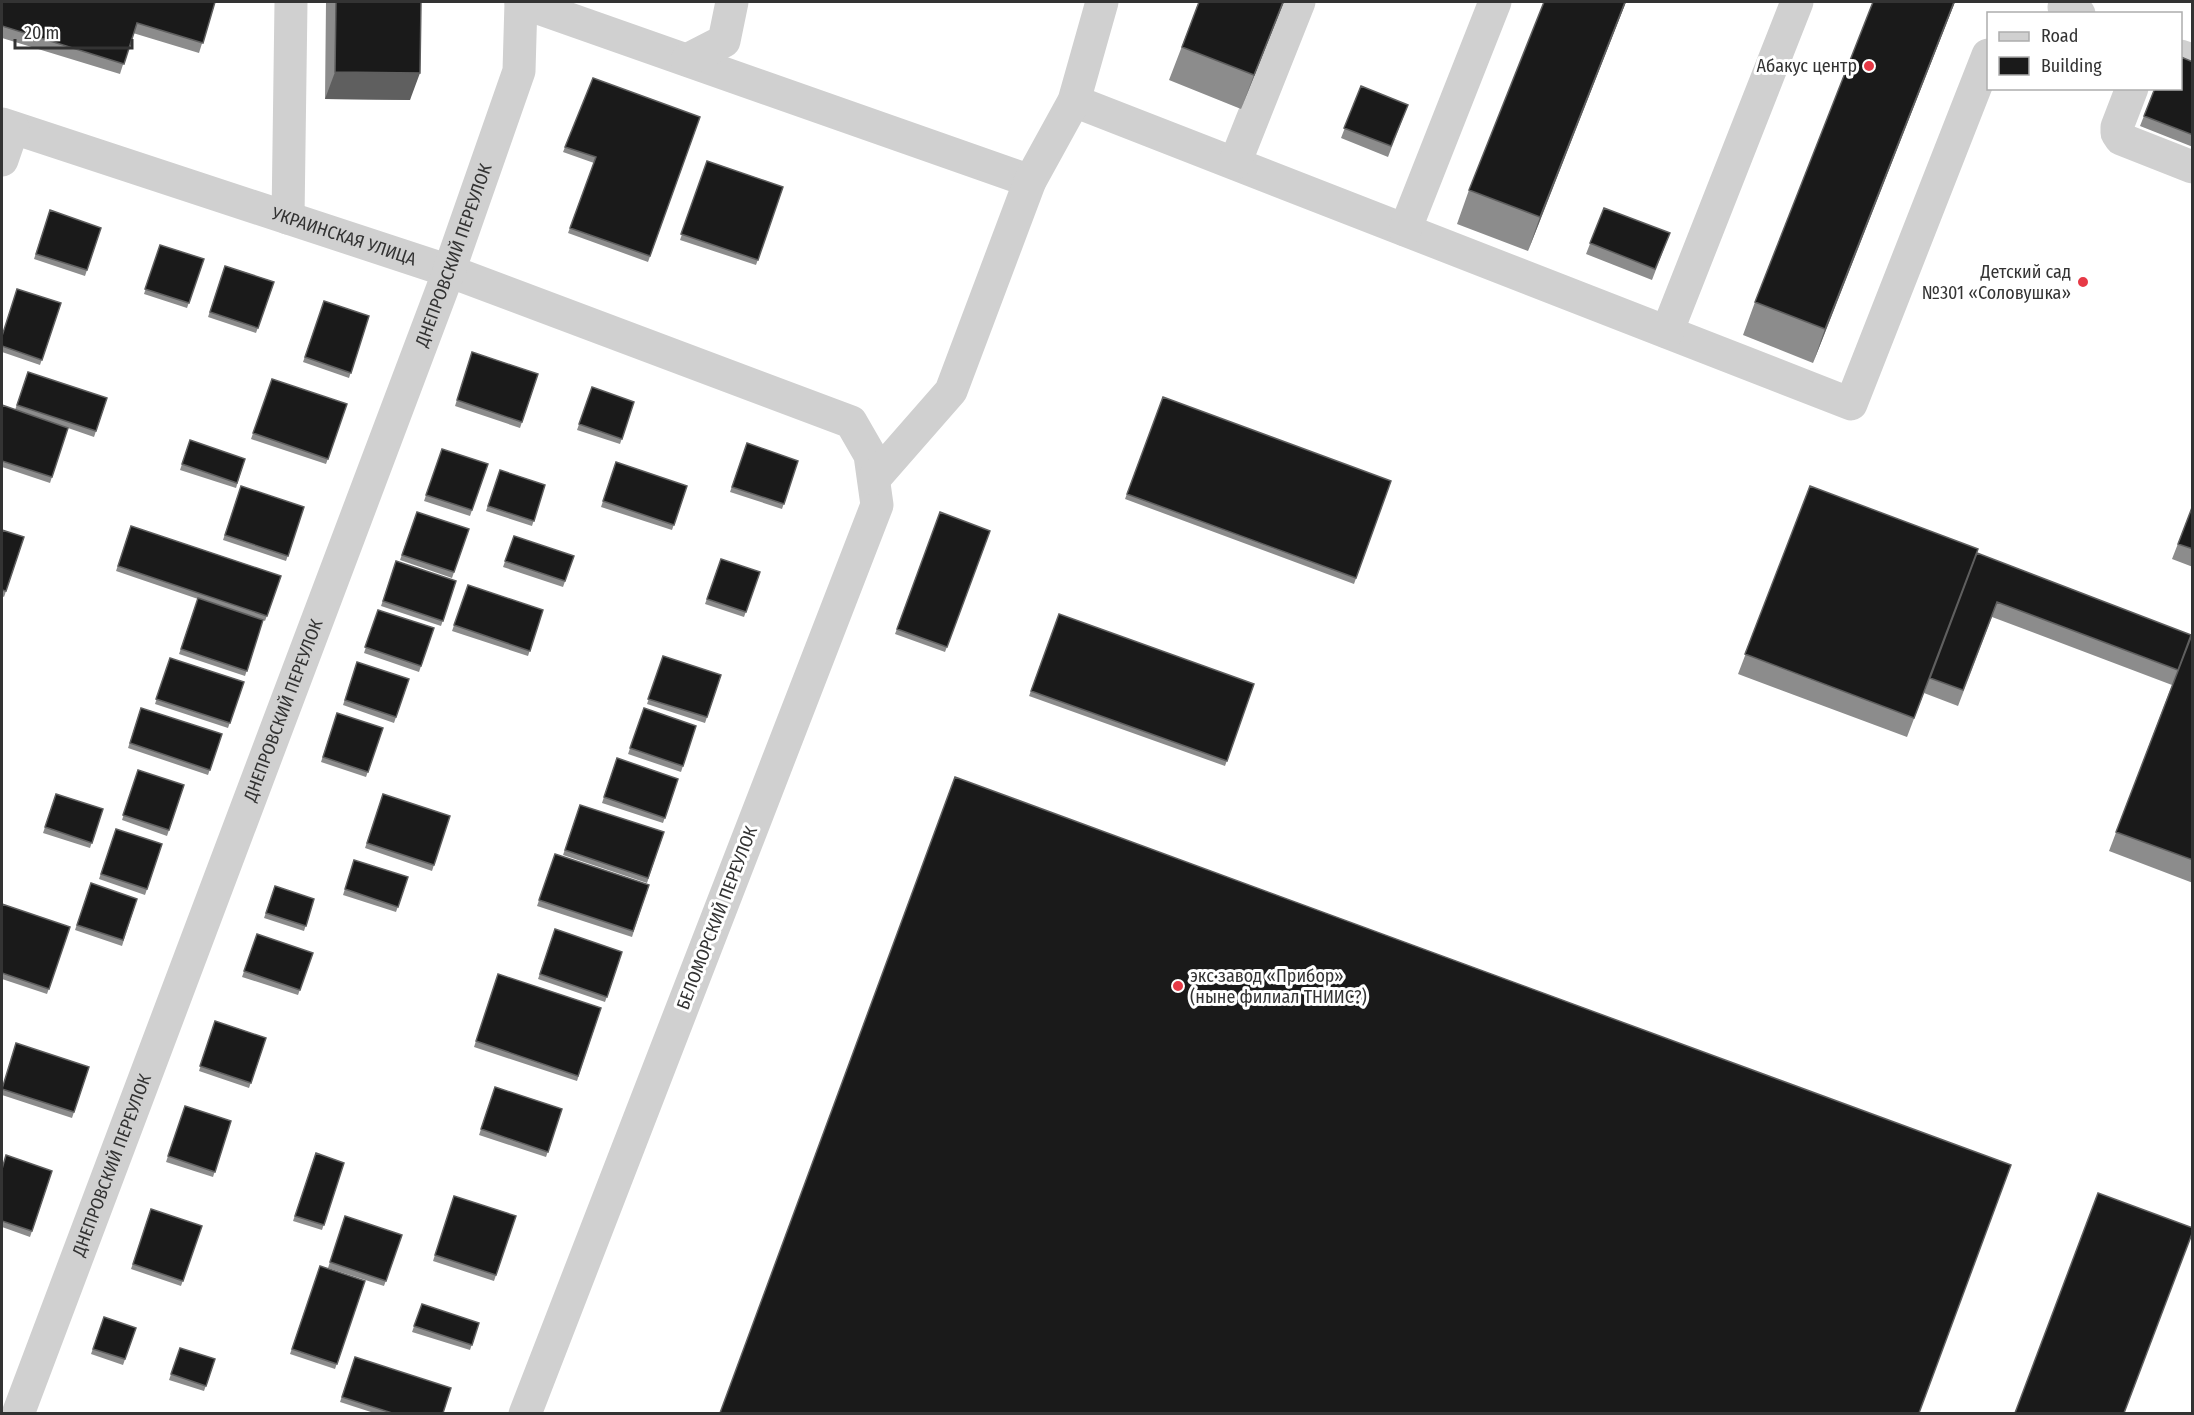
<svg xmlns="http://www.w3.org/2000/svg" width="2194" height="1415" font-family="'Fira Sans Condensed',sans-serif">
<rect width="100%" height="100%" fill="#fff"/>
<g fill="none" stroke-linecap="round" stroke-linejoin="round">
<g stroke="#d0d0d0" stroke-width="33">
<path d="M521,2l509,179"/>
<path d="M2064,7l15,7"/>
<path d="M2180,56l12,4"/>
<path d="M687,60l37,-19 8,-39"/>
<path d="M2132,88l-15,39v6l4,6 71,28"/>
<path d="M1074,101l777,303 137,-349"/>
<path id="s1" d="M2,124l447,147 402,151 19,33 7,50 -352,909"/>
<path d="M2,160l11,-32"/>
<path d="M1235,163l64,-161"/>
<path d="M288,218l3,-216"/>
<path d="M1405,230l90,-228"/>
<path d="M1667,332l130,-330"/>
<path d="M874,479l77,-88 79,-210 44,-80 28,-99"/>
<path id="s2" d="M18,1414l431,-1143 70,-200 2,-69"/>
</g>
</g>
<path fill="#8c8c8c" d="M2,2h213l-16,51 -66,-20 -13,41 -118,-36z
M326,2h95l-11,98 -85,-1z
M1199,2h85l-43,107 -72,-29z
M1626,2l-98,249 -71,-27 12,-34z
M1955,2l-142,361 -70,-28 12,-33z
M2193,62v85l-53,-21 15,-38z
M593,78l107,39 -52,145 -80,-29 26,-70 -31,-11z
M1361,86l47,19 -20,52 -47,-19z
M707,161l76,26 -27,78 -76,-25z
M1604,208l66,25 -18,47 -66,-26z
M50,210l51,18 -16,48 -51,-17z
M160,245l44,14 -17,49 -43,-14z
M225,266l49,16 -18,51 -48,-16z
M324,301l45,15 -20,62 -46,-16z
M61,303l-21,62 -38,-13v-17z
M472,352l66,22 -18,54 -65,-22z
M28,372l79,26 -13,39 -26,-9 -18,55 -48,-16v-62l13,5z
M272,379l75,25 -21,60 -75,-25z
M592,387l42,15 -14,42 -43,-14z
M1163,397l228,84 -37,103 -229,-85z
M190,440l55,19 -9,29 -56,-18z
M747,443l51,18 -16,48 -52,-17z
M442,449l46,15 -18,52 -46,-15z
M616,462l71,24 -15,44 -71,-23z
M500,470l45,15 -13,41 -46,-15z
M241,486l63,21 -18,54 -63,-21z
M1810,486l166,69 215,80 2,-3v251l-84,-32 63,-166 -180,-68 -34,89 -34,-13 4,-11 -21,55 -169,-63z
M2193,505v62l-21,-8z
M417,512l52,17 -17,49 -52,-18z
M940,512l50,19 -45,121 -50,-18z
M131,526l150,50 -16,45 -2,-1 -18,56 -66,-22 19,-55 -82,-28z
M2,530l22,7 -20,60 -2,-1z
M514,536l60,20 -11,31 -60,-20z
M721,559l39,13 -16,45 -39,-13z
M396,561l60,20 -15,45 -60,-20z
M468,585l75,25 -15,46 -76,-25z
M378,610l56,18 -15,44 -55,-19z
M1059,614l195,70 -29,82 -196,-70z
M663,656l58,19 -16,48 -58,-19z
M170,658l74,24 -16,46 -73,-24z
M357,662l52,17 -15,44 -51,-18z
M141,708l81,26 -14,41 -80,-27z
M644,708l52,18 -15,46 -53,-18z
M337,713l46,15 -17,49 -45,-15z
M617,758l61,21 -15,44 -61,-20z
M138,770l31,60 -2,6 -45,-16z
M56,794l47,15 -13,39 -47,-15z
M383,794l67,22 -18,55 -67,-23z
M580,805l84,27 -17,51 -84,-28z
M116,829l46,15 -17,51 -46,-16z
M555,854l94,31 -17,52 -95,-31z
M354,860l54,17 -12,35 -53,-17z
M91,883l46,16 -15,47 -47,-16z
M275,886l39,13 -10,32 -40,-13z
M2,904l68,23 -23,67 -45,-15z
M555,929l67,23 -17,50 -67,-23z
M257,934l56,19 -15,42 -56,-18z
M498,974l103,34 -24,73 -103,-34z
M215,1021l51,17 -17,50 -50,-17z
M89,1067l-17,51 -70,-23v-8z
M495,1087l67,22 -16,48 -67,-22z
M185,1106l46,15 -18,56 -47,-15z
M316,1153l28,10 -22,67 -29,-9z
M2,1169l50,2 -22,66 -28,-10z
M454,1196l62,20 -22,65 -61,-20z
M151,1209l51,17 -21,60 -50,-17z
M345,1216l57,19 -18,51 -56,-18z
M320,1266l45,15 -30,88 -45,-15z
M422,1304l57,19 -9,27 -58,-18z
M104,1317l32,11 -13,37 -32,-11z
M180,1348l35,11 -11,32 -35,-11z
M355,1357l88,56h-69l-34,-11z"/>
<path fill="#5f5f5f" d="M1283,2h1l-43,107 13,-34z
M1625,2h1l-98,249 12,-34z
M1954,2h1l-142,361 12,-34z
M335,72l85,1 -10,27 -85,-1z"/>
<path fill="#1a1a1a" stroke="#5f5f5f" stroke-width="1.5" d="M2,2h213l-12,41 -66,-20 -13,41 -122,-38z
M336,2h85l-1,71 -85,-1z
M1199,2h84l-29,73 -72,-28z
M1544,2h81l-85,215 -71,-27z
M1873,2h81l-129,327 -70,-27z
M2181,57l12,5v73l-49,-19 11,-28h26z
M593,78l107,39 -50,139 -80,-28 26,-71 -31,-10z
M1361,86l47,19 -17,41 -47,-18z
M707,161l76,26 -25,73 -77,-26z
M1604,208l66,25 -15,36 -65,-26z
M50,210l51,18 -14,42 -51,-16z
M160,245l44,14 -15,44 -44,-14z
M225,266l49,16 -16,46 -48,-16z
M17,289l44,14 -19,57 -40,-14v-10z
M324,301l45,15 -18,57 -46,-16z
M472,352l66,22 -16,48 -65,-22z
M28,372l79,26 -11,33 -79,-26z
M272,379l75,25 -19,55 -75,-26z
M592,387l42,15 -12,37 -43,-15z
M1163,397l228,84 -35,97 -229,-84z
M2,405l66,23 -16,49 -50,-16z
M190,440l55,19 -8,24 -55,-19z
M747,443l51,18 -14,43 -52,-17z
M442,449l46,15 -16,46 -46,-15z
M616,462l71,24 -13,39 -71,-24z
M500,470l45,15 -11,36 -46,-15z
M241,486l63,21 -16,49 -63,-21z
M1810,486l168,63 -64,169 -169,-64z
M2193,505v44l-15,-5z
M417,512l52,17 -15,43 -52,-17z
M940,512l50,19 -43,116 -50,-18z
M131,526l150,50 -14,40 -149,-50z
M2,530l22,7 -18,54 -4,-1z
M514,536l60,20 -9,25 -60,-20z
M1977,553l214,82 -13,35 -181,-68 -34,88 -33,-12z
M721,559l39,13 -14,40 -39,-13z
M396,561l60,20 -13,40 -60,-20z
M468,585l75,25 -13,41 -76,-26z
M198,598l65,22 -16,51 -66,-22z
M378,610l56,18 -13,38 -56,-19z
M1059,614l195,70 -27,77 -196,-70z
M2193,632v228l-77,-28z
M663,656l58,19 -14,42 -59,-18z
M170,658l74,24 -14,41 -74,-24z
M357,662l52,17 -13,38 -51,-17z
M141,708l81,26 -12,36 -80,-27z
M644,708l52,18 -13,40 -53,-18z
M337,713l46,15 -15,44 -45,-15z
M617,758l61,21 -13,39 -61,-21z
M138,770l46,15 -15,45 -46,-15z
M955,777l1056,388 -92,248h-1199z
M56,794l47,15 -11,34 -47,-16z
M383,794l67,22 -16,49 -67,-22z
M580,805l84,27 -16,46 -83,-28z
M116,829l46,15 -15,45 -46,-15z
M555,854l94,31 -16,46 -94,-31z
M354,860l54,17 -10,30 -53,-18z
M91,883l46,16 -14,41 -46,-15z
M275,886l39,13 -8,27 -40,-13z
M2,904l68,23 -21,62 -47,-16z
M555,929l67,23 -15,45 -67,-23z
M257,934l56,19 -13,37 -56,-19z
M498,974l103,34 -23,68 -102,-35z
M215,1021l51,17 -15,45 -51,-17z
M16,1043l73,24 -15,45 -72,-23z
M495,1087l67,22 -14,43 -67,-23z
M185,1106l46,15 -16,51 -47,-16z
M316,1153l28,10 -20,62 -29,-9z
M6,1155l46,16 -20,60 -30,-10v-52z
M2098,1193l95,35v3l-69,182h-109z
M454,1196l62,20 -20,59 -61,-20z
M151,1209l51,17 -19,55 -50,-17z
M345,1216l57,19 -16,46 -56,-19z
M320,1266l45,15 -28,83 -45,-15z
M422,1304l57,19 -7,22 -58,-19z
M104,1317l32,11 -11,31 -32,-10z
M180,1348l35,11 -9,27 -35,-12z
M355,1357l96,31 -8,25h-51l-50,-16z"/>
<g fill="#e63946" stroke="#fff" stroke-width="2">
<circle cx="1869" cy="66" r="6"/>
<circle cx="2083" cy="282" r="6"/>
<circle cx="1178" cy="986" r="6"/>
</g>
<g text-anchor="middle" stroke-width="6" stroke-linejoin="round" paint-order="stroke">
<g font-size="18" fill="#333" stroke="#fff" text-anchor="end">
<text x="1857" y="72">Абакус центр</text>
<text x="2071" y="278">Детский сад<tspan x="2071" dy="21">№301 «Соловушка»</tspan></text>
<text x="1190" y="982" text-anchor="start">экс завод «Прибор»<tspan x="1190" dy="21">(ныне филиал ТНИИС?)</tspan></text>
</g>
<g font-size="18" fill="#333" stroke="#fff">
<text dy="6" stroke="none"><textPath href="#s1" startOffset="360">УКРАИНСКАЯ УЛИЦА</textPath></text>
<text dy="6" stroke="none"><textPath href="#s2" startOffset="1238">ДНЕПРОВСКИЙ ПЕРЕУЛОК</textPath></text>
<text dy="6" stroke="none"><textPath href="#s2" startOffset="752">ДНЕПРОВСКИЙ ПЕРЕУЛОК</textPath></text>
<text transform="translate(717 918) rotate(-69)" y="6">БЕЛОМОРСКИЙ ПЕРЕУЛОК</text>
<text dy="6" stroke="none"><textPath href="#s2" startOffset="266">ДНЕПРОВСКИЙ ПЕРЕУЛОК</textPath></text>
</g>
</g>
<rect width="2194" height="1415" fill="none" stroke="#333333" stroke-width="6"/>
<rect x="1987" y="12" width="195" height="78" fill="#ffffff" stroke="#adadad" stroke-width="1.5"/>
<rect x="1999" y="32" width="30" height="9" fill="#d0d0d0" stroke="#adadad" stroke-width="1.5"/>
<text x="2041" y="42" font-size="18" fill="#333333">Road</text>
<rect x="1999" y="57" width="30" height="18" fill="#1a1a1a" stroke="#adadad" stroke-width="1.5"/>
<text x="2041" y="72" font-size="18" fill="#333333">Building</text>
<path d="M15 39v9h117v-9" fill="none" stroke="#333333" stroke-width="3"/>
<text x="24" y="39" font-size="18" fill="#333333" stroke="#ffffff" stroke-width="4.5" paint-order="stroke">20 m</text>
</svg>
